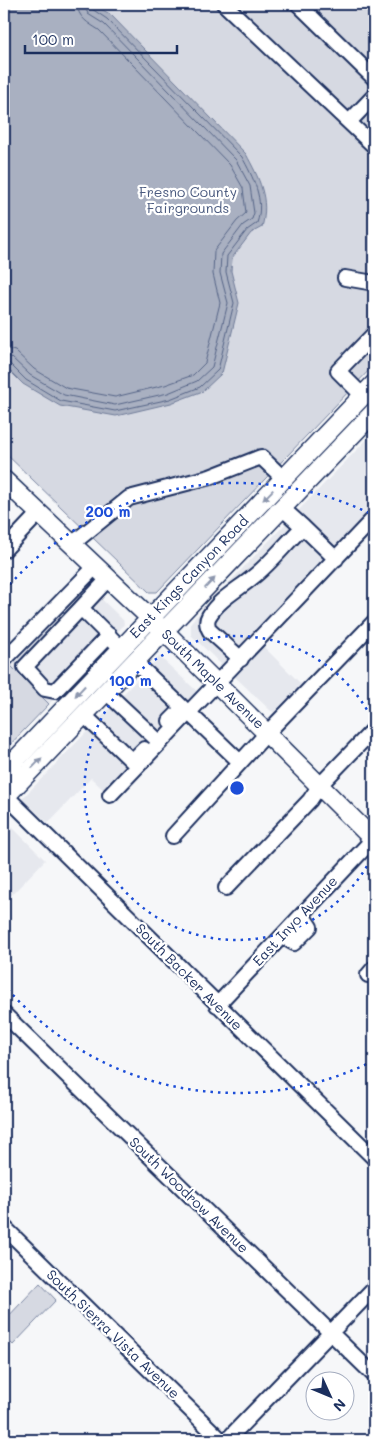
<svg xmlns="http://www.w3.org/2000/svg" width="378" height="1444" font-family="Mali,sans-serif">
<rect width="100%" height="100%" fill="#f6f7f9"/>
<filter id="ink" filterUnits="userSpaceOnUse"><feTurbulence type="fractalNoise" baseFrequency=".02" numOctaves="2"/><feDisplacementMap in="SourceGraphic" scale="10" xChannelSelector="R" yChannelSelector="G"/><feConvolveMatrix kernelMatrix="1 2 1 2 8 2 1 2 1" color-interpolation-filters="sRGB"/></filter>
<g filter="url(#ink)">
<path fill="#e6e8ee" d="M374,432v83l-148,154 -35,-34v-13z
M85,583l38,37 1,3 -1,3 -74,78 -41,-41z
M261,644l40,40 -27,28 -3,-1 -39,-37z
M159,657l2,1 40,37 -94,98 -16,-15 -43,45 -26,-24z
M4,819l41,41 -41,43z"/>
<path fill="#d6d9e2" stroke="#7884a0" d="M4,4h370v361l-217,227h-8l-145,-140z
M8,663l41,41 -45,47v-84z
M40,1283l16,17 -43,45 -9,-9v-15z"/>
<path fill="#a9b0c1" stroke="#707c99" d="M4,4h88l18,10 136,140c13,24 24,45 16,73l-11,6 -19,25 -1,13 8,32 -17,70 -19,18 -32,12 -55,13 -56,-10 -37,-22 -19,-19z"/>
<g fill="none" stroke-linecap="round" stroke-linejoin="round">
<path stroke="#546386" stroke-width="1" d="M4,348l11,3 19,18 32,19 49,9 50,-12 28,-10 12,-12 15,-60 -7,-29 1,-23 23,-30 9,-8 -3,-25 -13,-23 -131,-135c-11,-7 -21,-12 -22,-26
M4,356l7,1 19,18 34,20 51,10 53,-12 29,-12 15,-14 16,-64 -8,-30 1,-19 22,-29 9,-6 2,-6 -4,-27 -14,-26 -132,-136 -16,-10 -4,-10
M4,362l5,1 17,17 35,21 54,10 55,-12 30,-12 18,-17 16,-67 -8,-31 1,-16 20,-26 10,-7c8,-23 -4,-46 -15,-66l-135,-138 -15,-10 -1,-5"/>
<g stroke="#1b2f5e" stroke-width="18">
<path id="minor" d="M224,4l150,142
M298,4l76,74
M349,122l25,-26
M345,278l29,5
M363,396l-25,-25 36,-37
M303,527l33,32
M72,544l57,-46 81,-21 51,-20 22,21
M4,550l35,-37
M109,578l-28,30 34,34
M81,608l-56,59 20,22 10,2 54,-56
M241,659l-31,-28c-3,-5 -4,-10 -1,-15 10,-17 30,-27 44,-39 18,-14 33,-34 50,-50l-21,-19
M4,660l92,-94
M135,662l48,46 -13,13
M106,692l49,46
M189,713l51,49
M84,715l48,46 12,-12
M4,794l370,364
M110,795l264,-277
M173,836l95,-104 106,-110
M226,888l84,-88 10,-15 54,-56
M282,936l12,7 16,-16 -8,-12
M368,975l6,-7
M217,1005l157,-167
M4,1014l370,361
M4,1227l217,213
M227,1440l147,-152"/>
</g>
<g stroke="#1b2f5e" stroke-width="21">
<path id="major" d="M4,480l160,151 210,209
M4,772l370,-388
M4,798l370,-386"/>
</g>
<use href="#minor" stroke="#fff" stroke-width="14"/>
<use href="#major" stroke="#fff" stroke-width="18"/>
</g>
<defs><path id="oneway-solid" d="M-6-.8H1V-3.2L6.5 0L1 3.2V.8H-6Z" transform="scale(1.25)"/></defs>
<g fill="#8d97ae">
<use href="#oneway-solid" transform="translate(268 495) rotate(134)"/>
<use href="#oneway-solid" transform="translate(210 583) rotate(-46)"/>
<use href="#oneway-solid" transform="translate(80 691) rotate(133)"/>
<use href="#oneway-solid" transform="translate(37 763) rotate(-46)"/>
</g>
</g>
<g fill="none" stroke="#1d4ed8" stroke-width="2.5" stroke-dasharray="2.5 5">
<path d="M374 853A152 152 0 1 1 374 723"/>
<path d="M373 1061A305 305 0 0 1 5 986M5 590A305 305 0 0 1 373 515"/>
</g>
<g text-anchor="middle" stroke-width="4.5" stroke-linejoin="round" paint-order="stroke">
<g font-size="14" fill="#4a5a7f" stroke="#fff">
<text x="188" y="197">Fresno County<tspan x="188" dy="16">Fairgrounds</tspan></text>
</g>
<g font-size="14" fill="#1b2f5e" stroke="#fff">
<text transform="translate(189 577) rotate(-46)" y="5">East Kings Canyon Road</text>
<text transform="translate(213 679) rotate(44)" y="5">South Maple Avenue</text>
<text transform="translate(295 921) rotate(-47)" y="5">East Inyo Avenue</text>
<text transform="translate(189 977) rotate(45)" y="5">South Backer Avenue</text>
<text transform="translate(189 1195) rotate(44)" y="5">South Woodrow Avenue</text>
<text transform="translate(113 1334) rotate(44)" y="5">South Sierra Vista Avenue</text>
</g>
</g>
<circle cx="237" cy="788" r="8" fill="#1d4ed8" stroke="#fff" stroke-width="2.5"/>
<g font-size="15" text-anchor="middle" font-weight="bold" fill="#1d4ed8" stroke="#fff" stroke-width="4.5" stroke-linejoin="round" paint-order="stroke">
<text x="108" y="517">200 m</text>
<text x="130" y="686">100 m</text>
</g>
<rect width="378" height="1444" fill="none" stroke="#fff" stroke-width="20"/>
<rect x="10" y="10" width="358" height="1424" fill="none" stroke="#1b2f5e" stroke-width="2" filter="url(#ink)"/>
<g transform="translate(330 1396) rotate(134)"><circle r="24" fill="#ffffff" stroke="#a4acbf"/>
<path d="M0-4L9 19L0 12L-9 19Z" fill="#1b2f5e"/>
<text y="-8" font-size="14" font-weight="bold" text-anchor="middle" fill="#1b2f5e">N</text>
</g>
<path d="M25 45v8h152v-8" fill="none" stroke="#1b2f5e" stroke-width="2.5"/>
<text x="32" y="45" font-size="15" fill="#1b2f5e" stroke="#ffffff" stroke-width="4" paint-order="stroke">100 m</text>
</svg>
